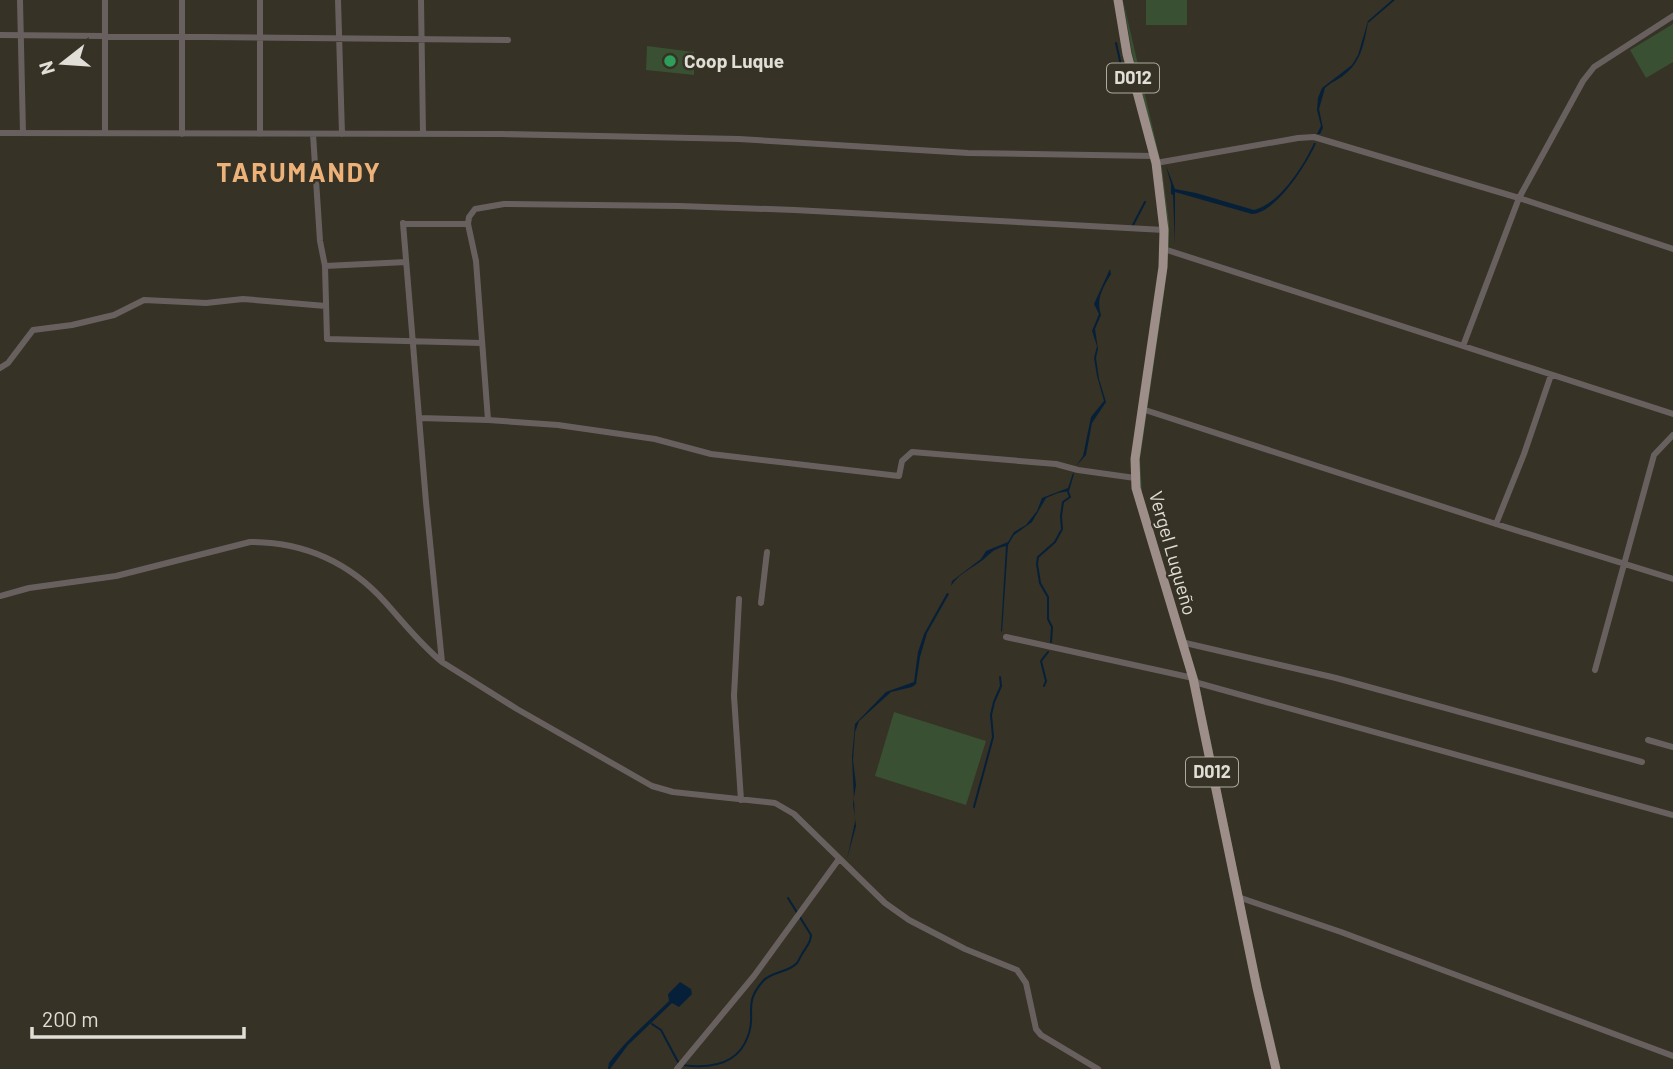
<svg xmlns="http://www.w3.org/2000/svg" width="1673" height="1069" font-family="Barlow,sans-serif">
<rect width="100%" height="100%" fill="#363225"/>
<path fill="#395033" d="M1123,0l39,168 7,55v26l-5,45 -24,165 2,34 57,191 58,284 24,101 -25,-101 -58,-284 -58,-191 -1,-34 29,-236 -7,-55 -29,-115z
M1146,0h41v25h-41z
M1673,24v38l-27,16 -16,-28z
M647,46l47,6v23l-48,-5z
M894,712l92,29 -20,64 -91,-29z"/>
<path fill="#062039" d="M1392,0h3l-27,23c-4,19 -6,38 -24,52 -6,5 -13,7 -19,13l-6,21 4,19 -3,6h-3l4,-8 -4,-16 1,-12 4,-10 30,-23 6,-10 10,-34z
M1314,143h2c-9,21 -40,70 -64,71l-77,-22v53l-2,-50 -2,-1v-10l-5,-18 9,23 21,4 58,17c26,-6 50,-45 60,-67z
M1110,269l1,5c-9,15 -15,25 -10,41l-6,14 3,20 -2,9 3,21 7,23 -14,21 -6,32 -10,11 7,-10 8,-39 13,-16 -7,-25 -3,-18 3,-12 -5,-15 7,-17 -5,-10z
M1073,473l1,1 -5,17 -11,2 -12,5 -14,24 -18,13 -6,10 -6,87 -1,-1 5,-85c-17,4 -16,10 -29,18 -10,7 -19,11 -26,22l1,-5 29,-22 5,-8 22,-9 6,-10 12,-7 11,-14 5,-13 26,-10z
M947,593l2,1 -22,39 -7,24 -4,27 -4,3 -21,5 -32,29 -4,11 -2,28 3,25 -3,19 3,22 -9,33 8,-37 -3,-65 3,-33 31,-32 28,-10 4,-30 6,-18z
M680,982l11,7 1,5 -13,13 -7,-4 -44,42 -18,24h-2l1,-6c18,-24 40,-42 60,-62l-1,-7z"/>
<g fill="none" stroke-linecap="round" stroke-linejoin="round">
<path stroke="#062039" stroke-width="2" d="M1116,43l5,22
M1133,225l12,-23
M1051,642l1,-15 -4,-8v-22l-8,-14 -3,-19 1,-7 17,-15 7,-13 -1,-13 2,-14 7,-5 -2,-5
M1044,686l2,-5 -5,-20 7,-9
M974,807l19,-70 -2,-22 3,-13 7,-16 -1,-9
M652,1024l9,6 17,32
M682,1065c29,4 56,0 66,-29 9,-23 -6,-31 15,-55 9,-10 25,-8 34,-18 2,-2 3,-6 5,-9 4,-7 9,-11 9,-19l-23,-37"/>
<path stroke="#68605f" stroke-width="6" d="M20,0l3,133
M105,0v133
M182,0v134
M338,0l4,134
M421,0l2,134
M0,35l508,5
M0,133l502,1 144,3 93,2 229,14 186,3
M260,134v-134
M313,134l7,107 5,25 2,73 155,4
M1156,163l142,-25 16,-1 205,61 154,51
M403,223l23,279 16,160
M403,224h65
M1164,249l509,165
M325,266l81,-4
M1463,346l56,-148 64,-117 11,-14 79,-51
M0,368l8,-5 25,-33 39,-5 42,-10 30,-15 62,3 37,-4 83,7
M1142,409l354,115 177,55
M420,418l68,2 70,5 97,14 56,15 188,22 3,-15 10,-9 144,12 22,6 57,8
M488,420l-12,-159 -8,-37 1,-7 6,-8 29,-5 175,2 116,4 369,20
M1496,524l28,-70 27,-79
M0,596l29,-8 87,-12 134,-34c55,0 99,20 135,60 19,21 35,42 57,60l75,47 135,77 21,6 102,11 19,11 91,89 24,17 56,29 52,21 9,13 10,46 5,6 57,34
M739,599l-5,97 7,104
M761,603l6,-51
M1006,637l187,41 5,5 475,132
M1181,642l155,36 306,84
M1595,670l59,-215 19,-20
M1648,740l25,7
M1238,897l103,35 332,124
M677,1069l77,-93 85,-117"/>
<path stroke="#9d8e8a" stroke-width="9" d="M1118,0l9,54 29,109 8,67 -1,37 -28,192 1,29 57,190 64,310 19,81"/>
</g>
<circle fill="#2e9e5b" stroke="#363225" stroke-width="2.5" cx="670" cy="61" r="7"/>
<g text-anchor="middle" stroke-width="5" stroke-linejoin="round" paint-order="stroke">
<g fill="#363225" stroke="#adaaa1" stroke-width="2">
<rect x="1107" y="63.5" width="52" height="29" rx="5"/>
<rect x="1186" y="757.5" width="52" height="29" rx="5"/>
</g>
<g font-size="18" font-weight="bold" fill="#e0ded6">
<text x="1133" y="84">D012</text>
<text x="1212" y="778">D012</text>
</g>
<g font-size="19" font-weight="bold" fill="#e0ded6" stroke="#363225" text-anchor="start">
<text x="684" y="68">Coop Luque</text>
</g>
<g font-size="19" fill="#e0ded6" stroke="#363225">
<text transform="translate(1173 553) rotate(74)" y="7">Vergel Luqueño</text>
</g>
<g font-size="26" font-weight="bold" letter-spacing="2" fill="#ecb279" stroke="#363225">
<text x="299" y="182">TARUMANDY</text>
</g>
</g>
<g transform="translate(63 63) rotate(253)" stroke="#363225" stroke-width="5" paint-order="stroke">
<path d="M0-5L12 26L0 18L-12 26Z" fill="#e0ded6"/>
<text y="-10" font-size="19" font-weight="bold" text-anchor="middle" fill="#e0ded6">N</text>
</g>
<path d="M32 1027v10h212v-10" fill="none" stroke="#e0ded6" stroke-width="3.5"/>
<text x="42" y="1027" font-size="21" fill="#e0ded6" stroke="#363225" stroke-width="5" paint-order="stroke">200 m</text>
</svg>
